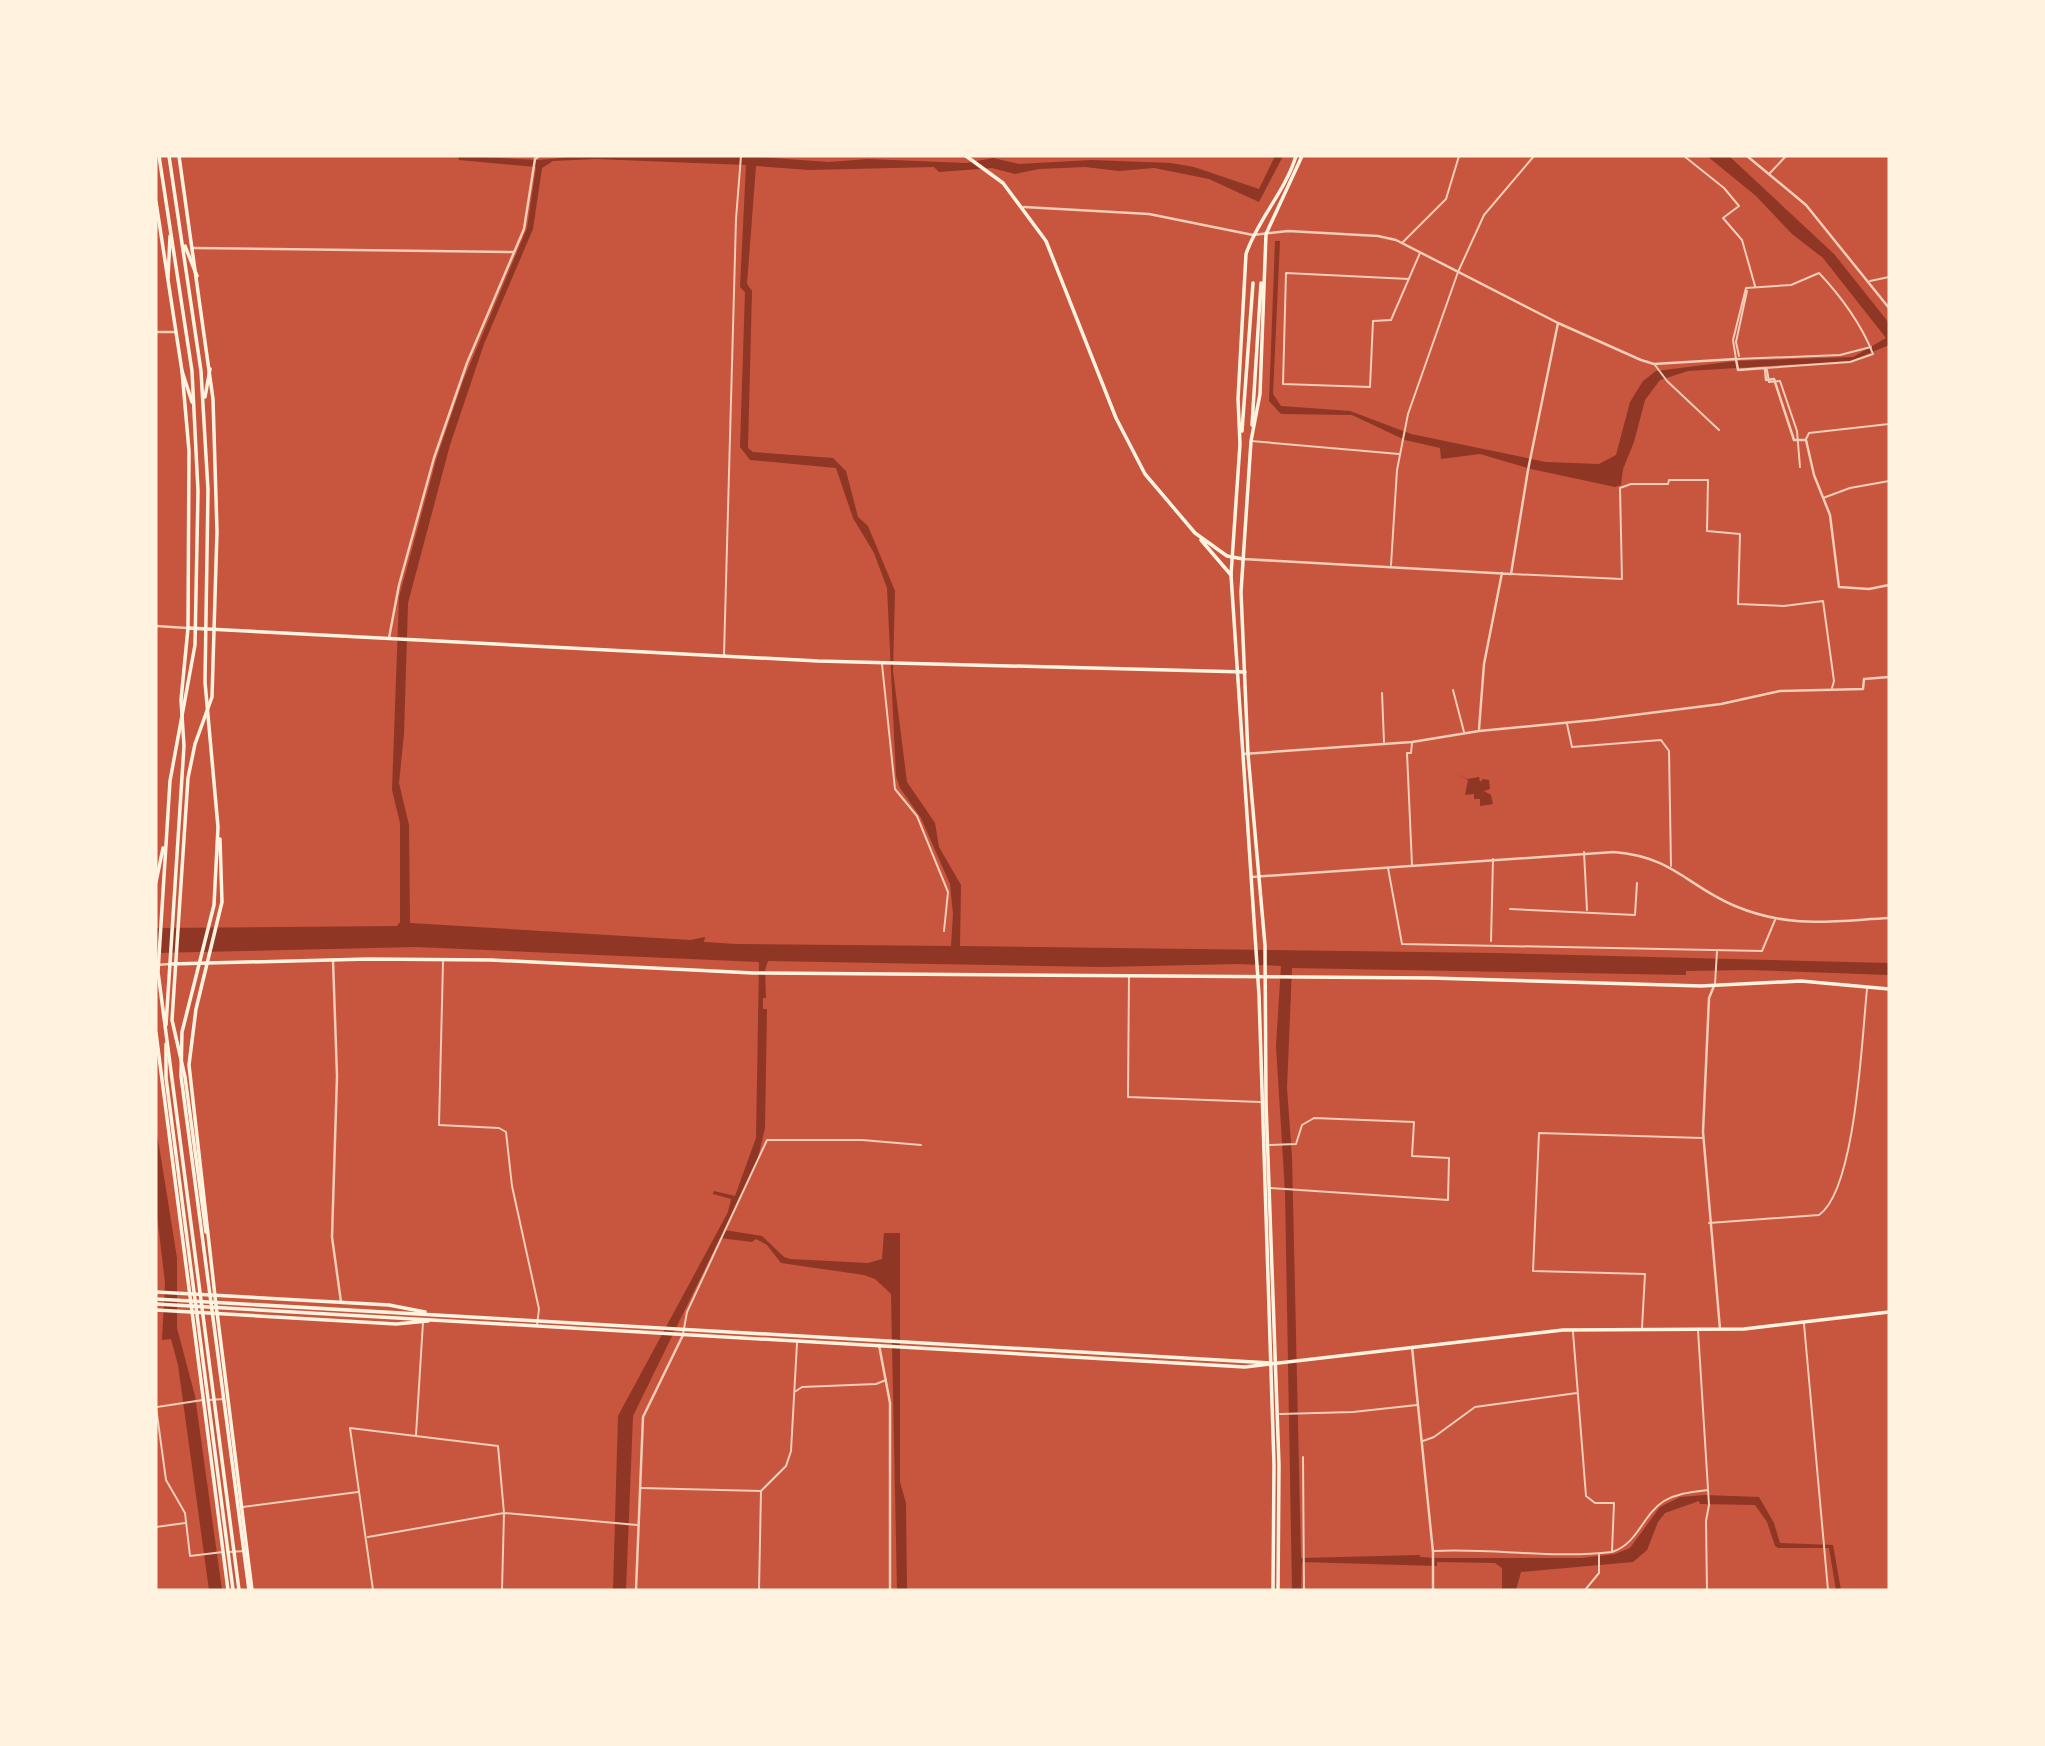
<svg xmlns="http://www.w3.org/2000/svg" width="2045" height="1746" font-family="'IBM Plex Sans',sans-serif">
<rect width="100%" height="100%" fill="#c8553d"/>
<path fill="#8f3625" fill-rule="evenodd" d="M458,156l80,4 45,-4h161l85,6 39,-3 98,4 27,-5 26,6 72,-4 80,3 23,4 65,22 16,-33h8l-24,46 -50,-23 -55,-11 -35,3 -34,-4 -46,2 -24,5 -23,-6 -53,4 -5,-5 -125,3 -53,-4 -9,118 5,7 -4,157 5,4 80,6 13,13 12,46 10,9 27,65 -2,80 14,111 28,41 4,24 22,38 -1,61 534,7 395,10v12l-139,-5 -64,1v4l-394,-7 -5,120 5,69 9,401 119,-3v2l17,1h145l33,-4 15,-6 30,-41 20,-10 25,-2 54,2 15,26 6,20 53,2 8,45h-5l-7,-42h-51l-3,-2 -8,-24 -12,-17 -55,-1 -1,-3 -34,12 -7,9 -11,28 -14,12 -112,10 -5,18h-14v-22l-7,-5 -58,-1v4l-135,-4 -1,28h-9l-7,-398 -9,-146 5,-80 -43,-2 -136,3 -334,-6 -3,9 1,28h-3v11h4l-2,119 -8,34 -33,68 38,6 22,21 6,2 78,4 14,-4 2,-26h16v249l6,21 1,87h-10l-6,-296 -16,-15 -11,-4 -83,-12 -14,-18 -11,-6 -4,3 -32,-4 -87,178 -7,174h-13l5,-174 110,-204 3,-13 -18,-5 1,-3 21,5 21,-58 3,-176 -343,-15 -260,6v-25l241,-2 3,-4v-99l-8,-33 7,-193 38,-140 26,-76 64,-153 9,-61 -77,-7zM596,159l150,6 -6,122 5,5 -5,155 10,13 86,8 17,50 21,35 13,35 9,188 4,12 21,30 29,66 3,30 -2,32 -215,-2 -32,-2 1,-5 -15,3 -280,-17 -1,-98 -10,-42 5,-49 4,-131 42,-158 34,-101 49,-115 9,-61 11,-7z
M1707,156h22l105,98 55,69v22l-38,16 -163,10 -28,9 -15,20 -11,42 -11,27 -2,16 -6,2 -84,-18 -51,-15 -39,5 -1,-11 -35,-8 -53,-25 -71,-1 -12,-13 6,-160h5l-7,153 8,12 69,5 61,23 135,28 53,2 17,-9 14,-53 13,-21 13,-10 80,-10 117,-4 33,-19 -63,-80 -31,-24 -36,-38z
M1455,773l12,6 12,-2 1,5 3,-3 6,1 1,9 -6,2 7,4 2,9 -13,2v-7h-6v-5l-9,1 3,-15z
M156,1127l21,131v70l18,68 27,194h-13l-31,-225 -7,-26 -9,1 3,-57 -9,-77z"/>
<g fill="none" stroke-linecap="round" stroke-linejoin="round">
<path stroke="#f1ccb7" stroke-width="2" d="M1684,156l40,32 15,18 -16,12 19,22 13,46
M1770,173l16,-17
M1402,243l44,-44 13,-43
M1409,279l-123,-6 -3,111 87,3 3,-66 18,-1 29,-67
M1870,281l19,-4
M1739,356l-3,-14 11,-51
M1655,365l12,16 52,49
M1765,368l85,-6 23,-8c-11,-29 -33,-59 -54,-81l-28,12 -45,3 -13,52 3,19 104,-4 31,-8
M1767,370l2,12 11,-1 17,50 3,36
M1806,439l3,-6 80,-9
M1251,441l148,13
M1823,498l27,-10 39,-7
M1391,565l6,-95 11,-56 50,-142 26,-57 50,-59
M1512,574l110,5 -2,-91 11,-4h37l1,-4h39l-1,51 33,3 -2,70 46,2 39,-5 11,80 -2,7
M724,655l12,-436 5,-63
M882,664l13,125 22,27 31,76 -4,39
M1453,690l11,42
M1382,693l2,49
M1567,724l5,23 89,-7 8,11 2,115
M1412,743l-1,10h-4l5,112
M1584,852l3,58
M1388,868l14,76 360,7 13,-31
M1510,909l125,6 2,-32
M1491,941l2,-82
M443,962l-4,163 60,3 7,4 6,54 27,123 -2,16
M1129,975l-1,122 132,5
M1715,984l2,-33
M1270,1188l178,12 1,-42 -37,-2 2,-34 -100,-4 -12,7 -6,19 -26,1
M1709,1223l110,-8c37,-25 43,-179 48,-226
M1804,1324l24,266
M1642,1328l3,-54 -112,-3 6,-138 163,5
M1698,1330l11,175 -3,16 1,69
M1573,1332l13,164 9,7h19l-2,48
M683,1334l4,-22 80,-172h95l59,5
M796,1391l6,-4 74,-3 10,-4
M209,1400l15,-1
M156,1407l10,73 19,33 5,43 33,-4
M157,1407l46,-7
M1280,1414l73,-2 64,-7
M416,1435l7,-113
M1423,1441l11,-4 41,-30 102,-14
M1303,1457l1,133
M641,1488l120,3
M243,1507l115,-15
M156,1527l29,-4
M368,1537l136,-24 133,12
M1434,1551c60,-3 118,8 178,1 27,-9 30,-37 52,-51 14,-8 29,-9 44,-11
M229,1552l15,-1
M373,1590l-23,-162 148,18 6,67 -2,77
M759,1590l2,-99 25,-25 5,-15 6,-108
M1585,1590l14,-17v-19"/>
<path stroke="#f1ccb7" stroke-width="2.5" d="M1747,156l59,49 83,103
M1024,207l125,7 104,21 35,-4 90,5 18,4 162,83 83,37 13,4 82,-5 2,11 27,-2 1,12 8,-1 20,61h12l8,35 16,40 9,72 30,2 20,-4
M193,248l321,4
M156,332h20
M1243,559l268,15 17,-104 30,-147
M156,626l31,2
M389,638l10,-53 35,-127 33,-95 57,-134 11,-70 4,-3
M1479,729l5,-65 18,-91
M1243,754l169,-12 67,-11 115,-11 127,-16 59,-13 83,-2 1,-10 25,-2
M1252,877l362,-25c60,5 73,34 121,54 55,23 97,15 154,12
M333,960l4,116 -5,161 9,65
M156,965l14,-1
M1714,986l-5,12 -6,134 17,197
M879,1345l11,58v187
M1412,1347l21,205v38
M636,1590l7,-173 40,-82"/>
<path stroke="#fff3e0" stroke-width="3.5" d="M966,156l37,27 43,58 70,177 29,56 50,59 32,23 16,3
M1201,540l30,35
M188,628l630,33 427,11
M170,964l198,-5 123,1 262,13 677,5 271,8 100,-5 88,8
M156,1292l233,13 36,7
M156,1299l1115,64
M156,1304l1089,63 318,-37 181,-1 145,-17
M156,1310l240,14 32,-3"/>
<path stroke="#fff3e0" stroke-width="3.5" d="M179,156l34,243 4,132 -5,166 -17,47 -7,34 -16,242 13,57 21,155
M156,202l26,169 7,80 -1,177 -7,72 3,46 -18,279
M1252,425l9,-142
M1242,431l11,-148
M166,1044v34l67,512
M217,1312l35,278
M1273,1590l1,-125 -15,-470 -28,-420 9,-131 -2,-45 8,-145c12,-35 39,-62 50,-98
M1278,1590l1,-125 -13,-363 -1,-157 -17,-191 -7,-162 10,-151 9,-47 6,-160 36,-78"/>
<path stroke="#fff3e0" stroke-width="3.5" d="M159,156l33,215 6,120 -3,154 -25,136 -12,191 81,618
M169,156l32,215 7,119 -3,192 13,145 -4,78 -32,127 -1,44 68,514
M185,246l12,30
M168,278l2,-42
M182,371l10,31
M205,397l5,-28
M156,882l7,-34
M156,1033l72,557
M217,1314l-28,-249 7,-56 26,-107 -2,-63"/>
</g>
<rect width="2045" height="1746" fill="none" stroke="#fff3e0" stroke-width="315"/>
</svg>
